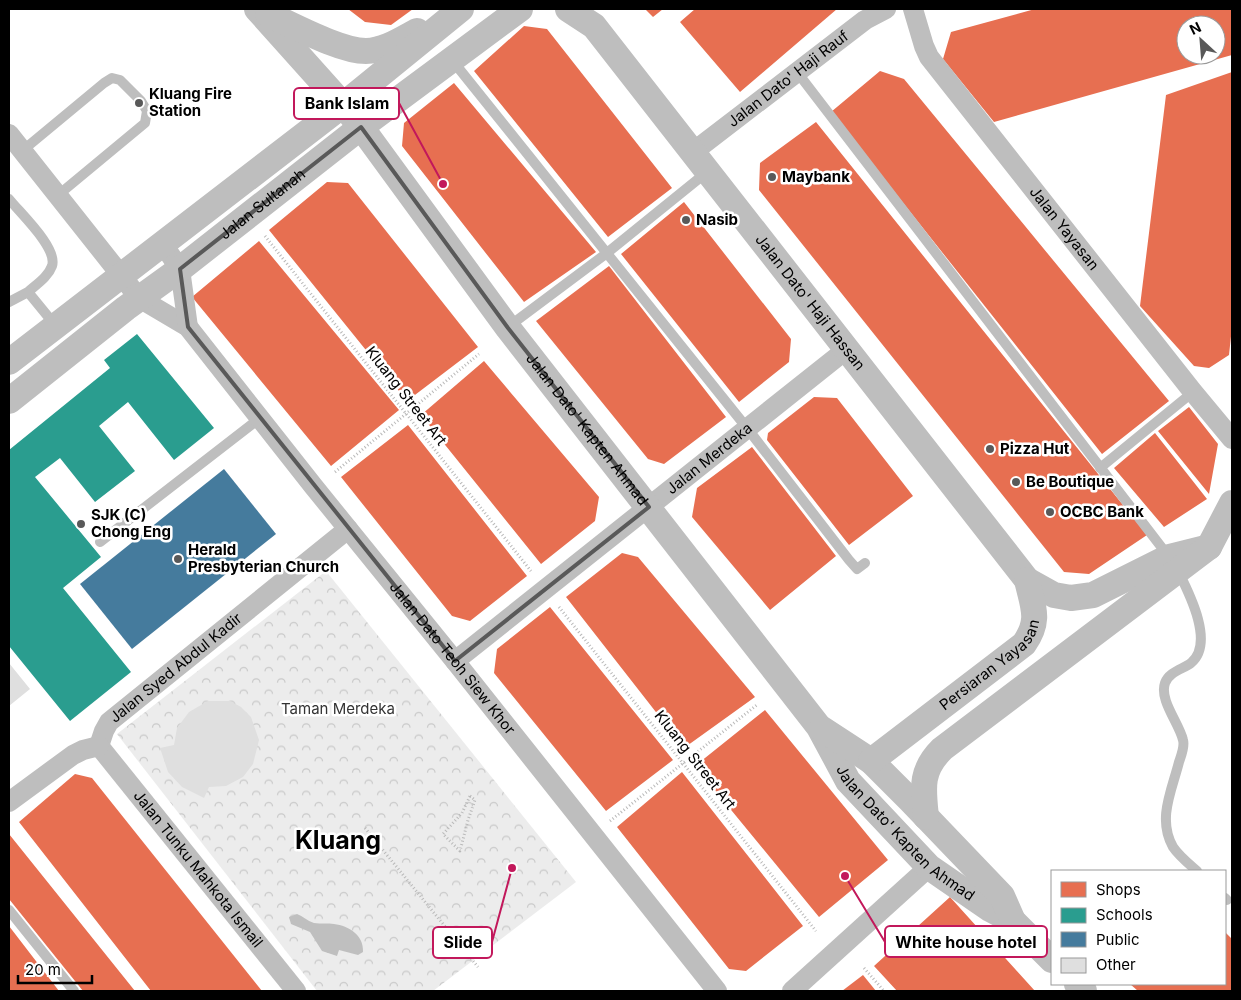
<svg xmlns="http://www.w3.org/2000/svg" width="1241" height="1000" font-family="Inter,sans-serif">
<defs>
<pattern id="forest-crowns" width="20" height="18" patternUnits="userSpaceOnUse" patternTransform="scale(1.25)"><rect width="20" height="18" fill="#ececec"/><path d="M2 6a3 3 0 1 1 6 0M12 15a3 3 0 1 1 6 0" fill="none" stroke="#c9c9c9"/></pattern>
</defs>
<rect width="100%" height="100%" fill="#fff"/>
<path fill="url(#forest-crowns)" d="M326,571l250,311 -143,109h-116l-200,-257z"/>
<path fill="#bfbfbf" d="M297,914c6,2 10,7 17,9 7,1 14,0 20,1 15,2 30,11 29,28l-5,3 -19,-5 -2,6 -15,-5 -12,-19 -19,-8 -2,-7z"/>
<path fill="#e76f51" fill-rule="evenodd" d="M348,9h65l-22,16 -26,-3z
M645,9h18l-10,8z
M695,9h142l-97,83 -60,-70z
M1035,9h197v46l-238,67 -51,-63 8,-27zM1186,25h30v30h-30z
M524,26l23,3 125,159 -64,49 -134,-166z
M880,71l24,8 265,322 -67,53 -271,-342z
M1232,72v255l-3,28 -20,13 -15,-2 -54,-60 26,-211z
M454,83l142,169 -72,50 -122,-156 2,-23z
M816,122l331,413 -58,39 -25,-2 -305,-382 1,-27z
M327,182l21,1 130,164 -71,54 -138,-171z
M684,202l107,137 -2,23 -50,40 -118,-148z
M259,241l140,169 -68,56 -139,-169z
M609,266l117,151 -62,47 -16,-5 -112,-138z
M484,361l115,136 -4,24 -54,43 -120,-149z
M814,397l23,1 76,98 -64,49 -82,-105 1,-7z
M1189,407l29,37 -9,50 -51,-63z
M408,425l119,151 -57,45 -18,-5 -111,-139z
M1155,433l52,66 -43,28 -50,-59z
M752,447l84,109 -66,54 -78,-93 5,-29z
M622,553l16,4 117,140 -71,51 -118,-151z
M550,607l123,153 -67,51 -112,-138 3,-24z
M765,710l123,150 -69,57 -124,-151z
M682,772l121,154 -57,45 -17,-2 -112,-142z
M75,774l17,4 170,213h-111l-132,-169z
M9,834l126,157h-52l-74,-92z
M950,897l85,94h-138l-23,-25z
M9,926l50,65h-50z
M1225,932l7,7v52h-94l-8,-7h95z
M863,975l13,16h-34z"/>
<path fill="#2a9d8f" d="M137,334l77,94 -40,32 -46,-58 -29,24 36,45 -40,31 -35,-44 -25,19 66,80 -38,31 68,84 -61,49 -61,-75v-196l101,-82 -6,-8z"/>
<path fill="#457b9d" d="M224,469l52,65 -144,115 -52,-65z"/>
<path fill="#dfdfdf" d="M9,663l21,26 -21,17z
M208,701h22l11,6 10,10 8,23 -6,24 -10,13 -17,9 -17,1 -5,11 -22,-11 -14,-15 -8,-24 14,-3 3,-17 12,-16z"/>
<g fill="none" stroke-linecap="round" stroke-linejoin="round">
<path stroke="#b9b9b9" stroke-width="3" stroke-dasharray="1 2.5" stroke-linecap="butt" d="M265,236l266,335
M335,472l144,-118
M559,607l257,324
M470,796l5,4 -7,20 -8,31 -17,-17 19,-21z
M610,821l148,-117
M365,828l113,139
M864,968l20,23"/>
<path stroke="#bebebe" stroke-width="10" d="M452,60l295,368 102,132 8,9 8,-6
M797,72l372,485
M22,151l82,-68 8,-5 8,2 21,21 6,10 -2,12 -88,73
M9,199c11,14 49,49 43,67 -4,11 -15,18 -24,26
M9,302l19,-10 27,33
M508,327l99,-74 100,-81
M1100,468l93,-76
M100,542l160,-124
M1178,571c11,22 37,72 13,92 -8,6 -22,9 -26,20 -6,17 14,40 18,57 2,7 -2,16 -4,22 -7,28 -22,57 -6,85 6,9 16,17 24,24
M1225,898l2,2
M9,910l65,81"/>
<g stroke="#bebebe" stroke-width="20">
<path id="s1" d="M913,9l11,37 5,11 264,335 39,47"/>
<path id="s2" d="M9,134l130,164 49,29 126,160 141,174 262,330"/>
<path id="s3" d="M693,152l172,-132 21,-11"/>
<path d="M162,243l18,26 8,58"/>
<path id="s4" d="M455,661l392,-312"/>
<path id="s5" d="M99,746l5,-15 5,-9 239,-193"/>
<path id="s6" d="M99,746l197,245"/>
<path d="M9,802l64,-47 10,-5 16,-4"/>
<path d="M792,991l137,-124"/>
</g>
<g stroke="#bebebe" stroke-width="26">
<path id="s7" d="M257,9l86,96 18,22 147,201 311,399 29,54 81,86 61,42 23,12 39,39"/>
<path id="s8" d="M568,9l26,17 433,554 27,15 17,3 22,-3 76,-38 40,-10"/>
<path d="M268,14c25,11 72,37 98,37 18,0 36,-12 51,-20"/>
<path d="M9,362l334,-257 118,-96"/>
<path id="s9" d="M9,401l117,-93 54,-39 181,-142 159,-118"/>
<path d="M822,729l49,32 39,39 92,96 11,25"/>
<path id="s10" d="M871,761l153,-117c17,-24 9,-37 3,-64"/>
<path d="M926,817c-3,-29 -6,-46 16,-68l267,-202 23,-44"/>
<path d="M1077,984l7,7"/>
</g>
</g>
<path fill="none" stroke="#595959" stroke-width="4" stroke-linejoin="round" d="M361,127l147,201 141,179 -194,154 -267,-334 -8,-58z"/>
<g fill="#595959" stroke="#fff" stroke-width="2">
<circle cx="139" cy="103" r="5"/>
<circle cx="772" cy="177" r="5"/>
<circle cx="686" cy="220" r="5"/>
<circle cx="990" cy="449" r="5"/>
<circle cx="1016" cy="482" r="5"/>
<circle cx="1050" cy="512" r="5"/>
<circle cx="81" cy="524" r="5"/>
<circle cx="178" cy="559" r="5"/>
</g>
<g text-anchor="middle" stroke-width="5" stroke-linejoin="round" paint-order="stroke">
<g font-size="15" fill="#000" stroke="#fff">
<text dy="5" stroke="none"><textPath href="#s3" startOffset="120">Jalan Dato' Haji Rauf</textPath></text>
<text dy="5" stroke="none"><textPath href="#s9" startOffset="321">Jalan Sultanah</textPath></text>
<text dy="5" stroke="none"><textPath href="#s1" startOffset="269">Jalan Yayasan</textPath></text>
<text dy="5" stroke="none"><textPath href="#s8" startOffset="382">Jalan Dato' Haji Hassan</textPath></text>
<text transform="translate(406 396) rotate(52)" y="5">Kluang Street Art</text>
<text dy="5" stroke="none"><textPath href="#s7" startOffset="535">Jalan Dato' Kapten Ahmad</textPath></text>
<text dy="5" stroke="none"><textPath href="#s4" startOffset="325">Jalan Merdeka</textPath></text>
<text dy="5" stroke="none"><textPath href="#s2" startOffset="690">Jalan Dato Teoh Siew Khor</textPath></text>
<text dy="5" stroke="none"><textPath href="#s10" startOffset="154">Persiaran Yayasan</textPath></text>
<text dy="5" stroke="none"><textPath href="#s5" startOffset="112">Jalan Syed Abdul Kadir</textPath></text>
<text transform="translate(695 760) rotate(52)" y="5">Kluang Street Art</text>
<text dy="5" stroke="none"><textPath href="#s7" startOffset="1051">Jalan Dato' Kapten Ahmad</textPath></text>
<text dy="5" stroke="none"><textPath href="#s6" startOffset="158">Jalan Tunku Mahkota Ismail</textPath></text>
</g>
<g font-size="15" font-weight="bold" fill="#000" stroke="#fff" text-anchor="start">
<text x="149" y="99">Kluang Fire<tspan x="149" dy="17">Station</tspan></text>
<text x="782" y="182">Maybank</text>
<text x="696" y="225">Nasib</text>
<text x="1000" y="454">Pizza Hut</text>
<text x="1026" y="487">Be Boutique</text>
<text x="1060" y="517">OCBC Bank</text>
<text x="91" y="520">SJK (C)<tspan x="91" dy="17">Chong Eng</tspan></text>
<text x="188" y="555">Herald<tspan x="188" dy="17">Presbyterian Church</tspan></text>
</g>
<g font-size="15" fill="#333" stroke="#fff">
<text x="338" y="714">Taman Merdeka</text>
</g>
<g font-size="25" font-weight="bold" fill="#000" stroke="#fff">
<text x="338" y="849">Kluang</text>
</g>
</g>
<path fill="none" stroke="#c2185b" stroke-width="2" d="M443 184L399 103M845 876L885 942M512 868L492 942"/>
<g fill="#c2185b" stroke="#fff" stroke-width="2">
<circle cx="443" cy="184" r="5"/>
<circle cx="845" cy="876" r="5"/>
<circle cx="512" cy="868" r="5"/>
</g>
<g fill="#fff" stroke="#c2185b" stroke-width="2">
<rect x="294" y="88" width="105" height="31" rx="5"/>
<rect x="885" y="926" width="162" height="31" rx="5"/>
<rect x="433" y="927" width="59" height="31" rx="5"/>
</g>
<g font-size="16" text-anchor="middle" font-weight="bold" fill="#000">
<text x="347" y="109">Bank Islam</text>
<text x="966" y="948">White house hotel</text>
<text x="463" y="948">Slide</text>
</g>
<rect width="1241" height="1000" fill="none" stroke="#000000" stroke-width="20"/>
<rect x="1051" y="870" width="175" height="115" fill="#ffffff" stroke="#999999"/>
<rect x="1061" y="882" width="25" height="15" fill="#e76f51" stroke="#999999"/>
<text x="1096" y="895" font-size="15" fill="#000000">Shops</text>
<rect x="1061" y="908" width="25" height="15" fill="#2a9d8f" stroke="#999999"/>
<text x="1096" y="920" font-size="15" fill="#000000">Schools</text>
<rect x="1061" y="932" width="25" height="15" fill="#457b9d" stroke="#999999"/>
<text x="1096" y="945" font-size="15" fill="#000000">Public</text>
<rect x="1061" y="958" width="25" height="15" fill="#dfdfdf" stroke="#999999"/>
<text x="1096" y="970" font-size="15" fill="#000000">Other</text>
<g transform="translate(1201 40) rotate(334)"><circle r="24" fill="#ffffff" stroke="#999999"/>
<path d="M0-4L9 19L0 12L-9 19Z" fill="#595959"/>
<text y="-8" font-size="14" font-weight="bold" text-anchor="middle" fill="#000000">N</text>
</g>
<path d="M18 975v8h74v-8" fill="none" stroke="#000000" stroke-width="2.5"/>
<text x="25" y="975" font-size="15" fill="#000000" stroke="#ffffff" stroke-width="4" paint-order="stroke">20 m</text>
</svg>
